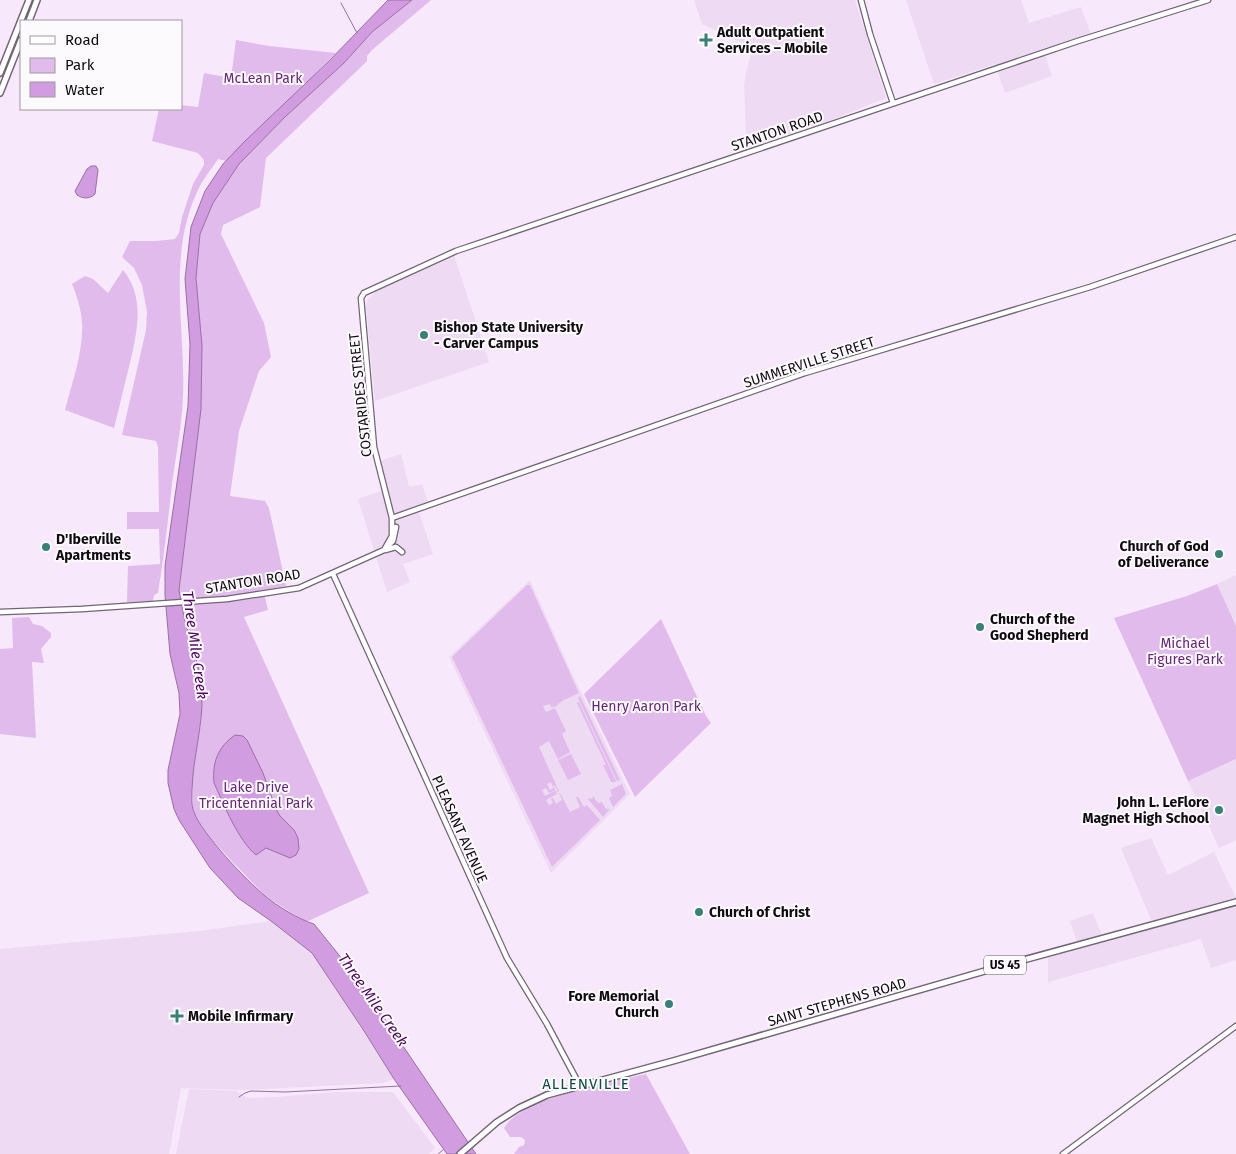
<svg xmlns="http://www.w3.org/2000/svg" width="1236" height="1154" font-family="'Fira Sans',sans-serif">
<rect width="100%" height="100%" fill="#f7e8fb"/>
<path fill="#eedaf3" d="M694,0h161l31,98 -60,24 -75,25 -5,-15 -2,-47 2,-12 7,-25 -51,-24z
M906,0h115l8,23 52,-16 10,28 -47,17 8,24 -47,17 -10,-29 -61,20z
M454,255l35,107 -114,39 -9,-93 1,-7 9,-10z
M401,454l8,33 13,-3 6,18 -11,4 16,48 -30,10 7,18 -23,10 -29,-93 29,-10 -7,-28z
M1236,575v51l-19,-42z
M530,580l37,83 63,131 -79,79 -102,-216z
M1236,759v81l-17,8 -31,-67z
M1151,838l17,37 46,-23 22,46v62l-25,8 -10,-29 -153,43v-25l31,-9 -9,-27 23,-8 11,28 50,-14 -33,-79z
M271,921l41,32 82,126 -11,4 -79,4 -58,3 -65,-2 -12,66h-169v-205l200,-18z
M189,1089l47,2 12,7 29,-1 58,-5h58l42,56 -6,6h-253z"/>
<path fill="#e2bbed" d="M412,0h19l-59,50 -5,6v5l-3,3 -98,94 -6,49 -37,18 -2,9 43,89 7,34 -12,14 -20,60 -9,65 35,5 4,7 17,78c-29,5 -76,17 -104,10l-3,-6 23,-244 -6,-68 4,-44 13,-31 26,-39 46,-47 59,-54 28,-31z
M236,40l33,6 67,7 -109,108 -9,-2c-5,8 -12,16 -17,25 -38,71 -12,152 -19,228 -2,24 -7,48 -10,72 -4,36 -8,73 -14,109l-4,2 -1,6 -26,1 1,-36 32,-2 -1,-35h-32v-17h32l-1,-65 -2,-6 -34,-6 24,-105 1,-18 -5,-27 -8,-17 -12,-11 8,-16h26l19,-2 4,-6 3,-16 11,-33 11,-19v-5l-6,-7 -46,-12 7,-32h22v-4l17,2 6,-34 27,5z
M123,270c24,29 13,67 5,101 -5,19 -9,38 -14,57l-49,-18c7,-27 19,-61 17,-88 -1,-13 -5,-26 -10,-38l13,-8 8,3 15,14z
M1217,584l19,42v133l-48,22 -74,-163 73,-22z
M527,585h3l49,108 -17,8 -7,6h-4l-1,-3 -7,2 3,6 9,-4 11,23 -4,3 8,18 -12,7 -9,-18 -10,6 20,44 -1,1 -3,-7 -2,2 -2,-5 -4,2 3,6 5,-3v3l-6,3 -3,-5 -4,2 3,6 11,-6 1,4 -11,6 3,5 4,-2 -2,-4 2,-1 3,6 6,-4 -3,-7h1l10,19 10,-5 -4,-10h2l6,10 3,-2 13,15 -48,47 -100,-210z
M264,593l4,17 -24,7 125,276 -63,29 -41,-26 -56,-59 -16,-25 -1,-41 9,-47 1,-31 -6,-39 -12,-38 -2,-14z
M29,617l4,7 9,2 9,7v4l-10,12 3,14 -12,-1 4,76 -36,-4v-85l13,-1 -1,-30z
M661,619l45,97 5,7 -76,74 -51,-103z
M580,696l40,84 -3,1 -39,-83z
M579,702l37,79v1h-5l-8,-17h3l-29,-62z
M571,754l10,20 -13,6 -10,-20z
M622,784l4,10 -13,13 -4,-9 3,-2 -2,-6z
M593,796l5,7 4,-1 4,7h4l-7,8 -15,-18 2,-1 2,1z
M646,1074l44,80h-176l5,-7 5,-2 1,-5 -4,-3h-11l-6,-9c19,-31 107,-46 142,-54z"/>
<path fill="#d29ce0" stroke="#9870a2" d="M388,0h24l-40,32 -28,31 -59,54 -46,47 -26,39 -13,31 -4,44 6,68 -1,63 -22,181c2,9 3,18 5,27 6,25 17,50 18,77 1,33 -9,63 -10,95 0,7 -1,17 2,23 7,21 53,69 71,84 12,10 35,24 49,28l41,51 121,179h-29l-53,-75 -30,-48 -52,-78 -41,-32 -33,-23 -28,-30 -31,-48 -5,-11 -6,-26v-13l12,-56 -1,-21 -9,-39 -5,-59v-29l23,-160 2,-62 -5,-65 6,-52 14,-36 18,-27 21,-22 85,-81z
M91,166h5l2,4 -3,24c-5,5 -12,5 -18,1l-2,-4 12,-22z
M235,735l8,1 4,4 16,33 13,36 4,7 14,14 4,8 1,11 -3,6 -6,3 -24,-10 -10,7c-18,-15 -32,-50 -42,-72 -2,-21 4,-36 21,-48z"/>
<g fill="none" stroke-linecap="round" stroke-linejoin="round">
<path stroke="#9870a2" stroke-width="1" d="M341,3l16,30
M239,1097l6,-4 6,-2 34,1 116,-6
M438,1154l5,-4"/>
<g stroke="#726576" stroke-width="7">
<path id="secondary" d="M861,0l9,34 23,69
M392,518l413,-145 285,-86 146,-50
M384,550l8,-14v-18l-18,-71 -13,-149 3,-5 92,-42 622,-210 130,-41
M385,550l11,-3 6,5
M333,574l174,384 40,66 33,62
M0,612l82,-3 145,-10 72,-11 85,-38 9,-9 3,-14
M1063,1154l173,-128"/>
</g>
<g stroke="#726576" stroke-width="8">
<path id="primary" d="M29,21l8,-21
M0,73l29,-73
M0,93l21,-53
M460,1154l37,-32 22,-14 28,-13 126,-34 343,-99 220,-60"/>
</g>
<use href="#secondary" stroke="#fff" stroke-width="4.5"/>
<use href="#primary" stroke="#fff" stroke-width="5"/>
</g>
<g fill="#398077" stroke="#fdfafe" stroke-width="2">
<path d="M703.5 32.5h5v5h5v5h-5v5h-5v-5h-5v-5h5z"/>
<circle cx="424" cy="335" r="5"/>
<circle cx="46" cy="547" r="5"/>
<circle cx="1219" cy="554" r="5"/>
<circle cx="980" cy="627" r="5"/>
<circle cx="1219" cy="810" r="5"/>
<circle cx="699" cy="912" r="5"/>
<circle cx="669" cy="1004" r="5"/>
<path d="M174.5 1008.5h5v5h5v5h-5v5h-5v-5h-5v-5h5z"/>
</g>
<g text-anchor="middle" stroke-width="4" stroke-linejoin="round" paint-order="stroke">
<rect fill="#fdfafe" stroke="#575358" stroke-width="1" x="984" y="955.5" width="42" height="19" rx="4"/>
<g font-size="12" font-weight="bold" fill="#100b11">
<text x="1005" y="969">US 45</text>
</g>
<g font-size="14" font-weight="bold" fill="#100b11" stroke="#fdfafe" text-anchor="start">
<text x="717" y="37">Adult Outpatient<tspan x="717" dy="16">Services – Mobile</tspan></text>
<text x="434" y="332">Bishop State University<tspan x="434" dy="16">- Carver Campus</tspan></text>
<text x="56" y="544">D'Iberville<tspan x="56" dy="16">Apartments</tspan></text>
<text x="1209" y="551" text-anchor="end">Church of God<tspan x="1209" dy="16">of Deliverance</tspan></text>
<text x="990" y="624">Church of the<tspan x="990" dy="16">Good Shepherd</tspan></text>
<text x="1209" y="807" text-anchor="end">John L. LeFlore<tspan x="1209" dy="16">Magnet High School</tspan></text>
<text x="709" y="917">Church of Christ</text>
<text x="659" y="1001" text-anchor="end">Fore Memorial<tspan x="659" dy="16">Church</tspan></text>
<text x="188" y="1021">Mobile Infirmary</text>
</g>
<g font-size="14" fill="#662676" stroke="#fdfafe">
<text x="263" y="83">McLean Park</text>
<text x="1185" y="648">Michael<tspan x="1185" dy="16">Figures Park</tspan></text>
<text x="646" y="711">Henry Aaron Park</text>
<text x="256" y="792">Lake Drive<tspan x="256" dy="16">Tricentennial Park</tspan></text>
</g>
<g font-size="14" fill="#100b11" stroke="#fdfafe">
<text transform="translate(777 131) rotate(-19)" y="5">STANTON ROAD</text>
<text transform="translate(809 362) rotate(-18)" y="5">SUMMERVILLE STREET</text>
<text transform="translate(360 395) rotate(-96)" y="5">COSTARIDES STREET</text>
<text transform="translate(253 581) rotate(-9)" y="5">STANTON ROAD</text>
<text transform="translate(460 829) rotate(66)" y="5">PLEASANT AVENUE</text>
<text transform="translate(837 1002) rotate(-16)" y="5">SAINT STEPHENS ROAD</text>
</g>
<g font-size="15" font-style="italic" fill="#4e085d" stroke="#fdfafe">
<text transform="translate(195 645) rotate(82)" y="5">Three Mile Creek</text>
<text transform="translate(373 1000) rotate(55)" y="5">Three Mile Creek</text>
</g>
<g font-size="15" letter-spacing="1" fill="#0c4943" stroke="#fdfafe">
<text x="586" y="1089">ALLENVILLE</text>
</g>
</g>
<rect x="20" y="20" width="162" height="90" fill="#fdfafe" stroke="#9e9a9f"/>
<rect x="30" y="36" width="25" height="8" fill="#ffffff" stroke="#9e9a9f"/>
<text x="65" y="45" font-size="15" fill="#100b11">Road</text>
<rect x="30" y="58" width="25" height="15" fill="#e2bbed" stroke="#9e9a9f"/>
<text x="65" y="70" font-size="15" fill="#100b11">Park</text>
<rect x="30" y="82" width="25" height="15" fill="#d29ce0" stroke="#9e9a9f"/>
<text x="65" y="95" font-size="15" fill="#100b11">Water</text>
</svg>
